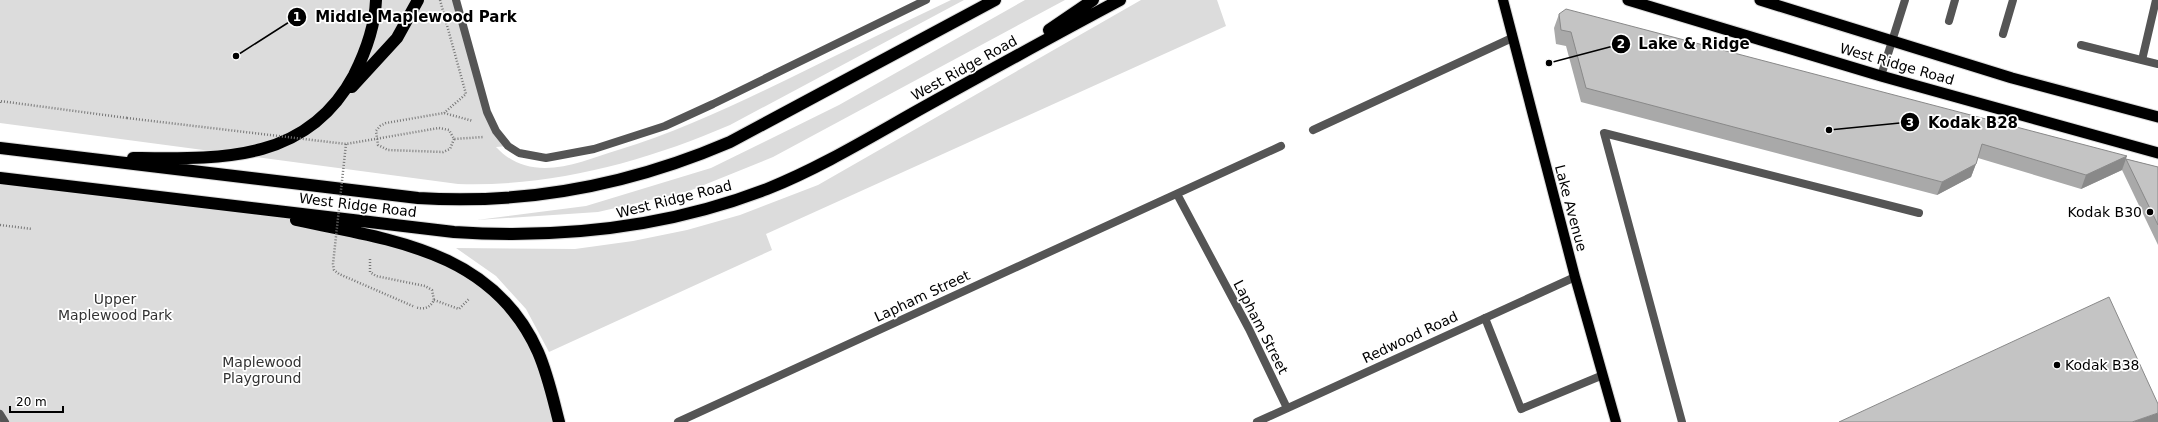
<svg xmlns="http://www.w3.org/2000/svg" width="2158" height="422" font-family="'DejaVu Sans',sans-serif">
<rect width="100%" height="100%" fill="#fff"/>
<path fill="#dcdcdc" d="M0,0h456l31,112 21,34 -12,1c13,14 29,21 49,21 24,0 50,-11 73,-18 59,-18 114,-44 170,-71 54,-27 109,-53 163,-79h13l-234,125c-86,37 -178,62 -272,59l-458,-61z
M1025,0h40l-292,157 -84,34 -91,21 -121,8 109,-14 125,-38 128,-63z
M1141,0h76l9,26 -460,208 6,16 -223,102 -23,-43 -30,-33 -40,-28 119,1 58,-8 54,-11 53,-15 78,-30z
M0,178l228,29 158,32 75,29 61,56 38,98h-560z"/>
<g fill="none" stroke-linecap="round" stroke-linejoin="round">
<g stroke="#dbdbdb" stroke-width="12">
<path id="primary" d="M1503,0l72,277 41,145"/>
</g>
<g stroke="#dbdbdb" stroke-width="13">
<path id="trunk" d="M1628,0l253,76 277,77
M1760,0l252,78 146,39"/>
</g>
<g stroke="#dbdbdb" stroke-width="14">
<path id="motorway" d="M1049,30l44,-30
M352,87l45,-49 21,-38
M0,148l418,50c109,7 212,-13 312,-56l265,-142
M133,158c87,1 174,5 221,-83 12,-24 21,-48 22,-75
M0,178l454,54c107,7 212,-4 313,-43 55,-22 105,-53 157,-82 65,-36 130,-72 196,-107
M296,220c96,20 197,31 242,132 10,23 15,47 21,70"/>
</g>
<path stroke="#777" stroke-width="2.5" stroke-dasharray="1 2" stroke-linecap="butt" d="M440,0l26,94 -22,19
M0,103v-2l127,17
M439,128l10,2 5,9 30,-2
M454,139l-4,10 -7,3 -55,-2 -10,-5 -2,-14 4,-5 6,-3 58,-10 29,8
M0,225l32,4
M370,259v13l6,4 49,10 7,4 2,10c-4,8 -10,10 -19,7
M434,300l25,9 10,-10"/>
<path stroke="#555" stroke-width="8" d="M1949,21l6,-21
M2003,34l10,-34
M2081,45l77,19
M2142,60l14,-60
M1313,130l199,-92
M1485,318l36,91 82,-34
M1682,422l-78,-289 315,80"/>
<path stroke="#555" stroke-width="8" d="M456,0l31,112 9,19 12,15 11,7 27,5 48,-9 71,-23 48,-22 213,-104
M1881,76l24,-76
M1177,194l72,135 38,79
M678,422l603,-276
M1257,422l318,-145"/>
<path stroke="#555" stroke-width="8" d="M0,414l5,8"/>
<use href="#primary" stroke="#000" stroke-width="10"/>
<use href="#trunk" stroke="#000" stroke-width="11"/>
<use href="#motorway" stroke="#000" stroke-width="12"/>
<path stroke="#777" stroke-width="2.5" stroke-dasharray="1 2" stroke-linecap="butt" d="M127,118l219,26 93,-16
M346,144l-13,120 1,6 5,4 76,33"/>
</g>
<path fill="#a9a9a9" d="M1559,14l599,153v78l-36,-75 -41,19 -103,-31 -7,19 -34,18 -356,-93 -15,-56 -10,-2 -2,-16z"/>
<path fill="#898989" d="M2127,156l-5,14 -41,19 5,-14z
M1976,164l-5,13 -34,18 5,-13z
M2158,413v9h-26z"/>
<path fill="#c4c4c4" stroke="#898989" d="M1566,9l561,147 -41,19 -104,-31 -6,20 -34,18 -356,-94 -15,-56 -10,-2 -2,-16z
M2126,159l32,8v58z
M2109,297l49,107v9l-26,9h-293z"/>
<g fill="#000" stroke="#fff" stroke-width="1.5">
<circle cx="2150" cy="212" r="4"/>
<circle cx="2057" cy="365" r="4"/>
</g>
<g text-anchor="middle" stroke-width="3.5" stroke-linejoin="round" paint-order="stroke">
<g font-size="14" fill="#000" stroke="#fff">
<text transform="translate(1897 64) rotate(16)" y="5">West Ridge Road</text>
<text transform="translate(964 68) rotate(-29)" y="5">West Ridge Road</text>
<text transform="translate(674 199) rotate(-14)" y="5">West Ridge Road</text>
<text transform="translate(358 205) rotate(7)" y="5">West Ridge Road</text>
<text transform="translate(1571 208) rotate(75)" y="5">Lake Avenue</text>
<text transform="translate(922 296) rotate(-25)" y="5">Lapham Street</text>
<text transform="translate(1261 327) rotate(63)" y="5">Lapham Street</text>
<text transform="translate(1410 337) rotate(-25)" y="5">Redwood Road</text>
</g>
<g font-size="14" fill="#000" stroke="#fff" text-anchor="end">
<text x="2142" y="217">Kodak B30</text>
<text x="2065" y="370" text-anchor="start">Kodak B38</text>
</g>
<g font-size="14" fill="#333" stroke="#fff">
<text x="115" y="304">Upper<tspan x="115" dy="16">Maplewood Park</tspan></text>
<text x="262" y="367">Maplewood<tspan x="262" dy="16">Playground</tspan></text>
</g>
</g>
<path fill="none" stroke="#000" stroke-width="1.5" d="M236 56L297 17M1549 63L1621 44M1829 130L1910 122"/>
<g fill="#000" stroke="#fff" stroke-width="1.5">
<circle cx="236" cy="56" r="4"/>
<circle cx="1549" cy="63" r="4"/>
<circle cx="1829" cy="130" r="4"/>
<circle cx="297" cy="17" r="10"/>
<circle cx="1621" cy="44" r="10"/>
<circle cx="1910" cy="122" r="10"/>
</g>
<g font-size="12" text-anchor="middle" font-weight="bold" fill="#fff">
<text x="297" y="21">1</text>
<text x="1621" y="48">2</text>
<text x="1910" y="127">3</text>
</g>
<g font-size="15" text-anchor="middle" font-weight="bold" fill="#000" stroke="#fff" stroke-width="3.5" stroke-linejoin="round" paint-order="stroke">
<text x="416" y="22">Middle Maplewood Park</text>
<text x="1694" y="49">Lake &amp; Ridge</text>
<text x="1973" y="128">Kodak B28</text>
</g>
<path d="M10 406v6h53v-6" fill="none" stroke="#000000" stroke-width="2"/>
<text x="16" y="406" font-size="12" fill="#000000" stroke="#ffffff" stroke-width="3" paint-order="stroke">20 m</text>
</svg>
